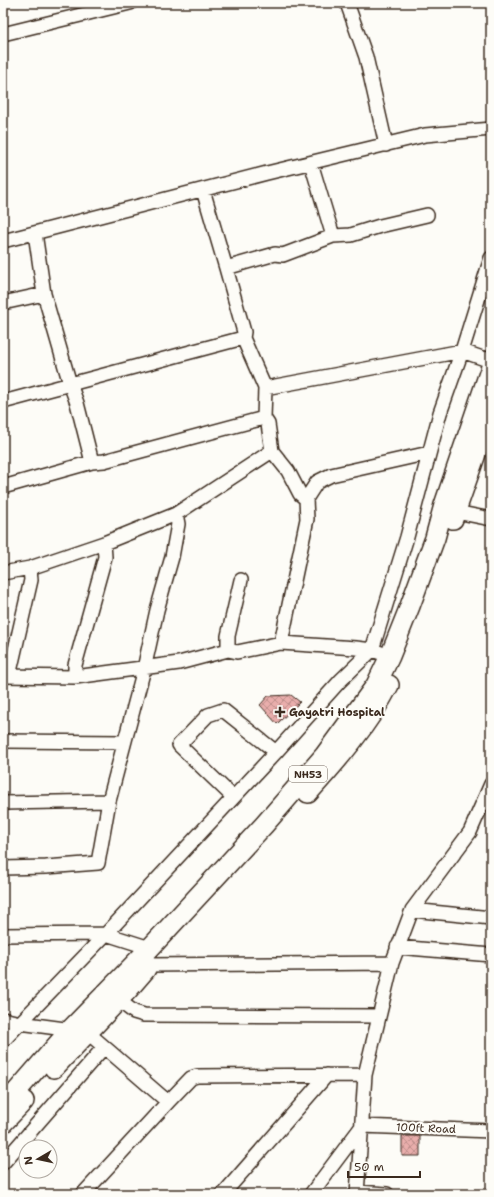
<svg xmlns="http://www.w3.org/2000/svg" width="494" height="1197" font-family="'Shantell Sans',sans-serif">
<defs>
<pattern id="building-cross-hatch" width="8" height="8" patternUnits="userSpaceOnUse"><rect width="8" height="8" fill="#e9aeac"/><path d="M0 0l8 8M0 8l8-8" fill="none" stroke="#be8e8b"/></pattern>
</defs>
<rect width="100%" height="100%" fill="#fdfcf7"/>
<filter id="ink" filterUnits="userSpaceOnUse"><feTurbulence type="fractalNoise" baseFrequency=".025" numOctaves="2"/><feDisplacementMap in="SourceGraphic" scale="8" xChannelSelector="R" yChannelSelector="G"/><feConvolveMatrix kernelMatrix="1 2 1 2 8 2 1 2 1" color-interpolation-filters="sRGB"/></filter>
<g filter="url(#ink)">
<path fill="url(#building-cross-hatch)" stroke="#3b2a1e" d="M291,695l9,7 -23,22 -17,-19 8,-9z
M402,1136h18v20h-18z"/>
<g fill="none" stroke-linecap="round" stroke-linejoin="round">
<g stroke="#3b2a1e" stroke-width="16">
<path id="minor" d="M347,3l19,54 20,88
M3,34l127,-31
M311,163l22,73
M203,190l23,78 18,64 -1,6 22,50 -1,30 4,6 4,27 16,20 12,23 6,5
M35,233l9,61 26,90 7,19 15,59
M3,241l264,-68 158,-38 66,-6
M226,268l49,-14 8,1 50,-19 18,-1 29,-9 47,-11
M3,303l41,-9
M265,388l197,-37 23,8 6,-1
M3,402l240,-64
M3,487l89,-25 12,-1 160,-43
M456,512l35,7
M3,573l27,-5 74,-25 72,-29 96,-63
M281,643l26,-124 -1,-20 11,-17 14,-7 98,-22
M228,650v-14l13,-56
M3,676l72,1 104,-14 49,-13 9,2 44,-9 75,5 16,2 18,6
M9,676l22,-96 -1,-12
M75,677v-12l30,-108 -1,-14
M3,741l121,1
M233,797l-54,-52 29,-30 15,-5 53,42
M3,803l106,-2
M3,868l43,-1 52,-4 11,-62 35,-132 13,-59 15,-53 6,-33 -2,-10
M412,910l79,8
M3,935l103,-1 170,-182 64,-71 32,-31 35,-113 33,-124 22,-62 29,-93
M397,947l94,8
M149,965l243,-2
M118,1000l16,12 10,3 235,1
M3,1019l17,4 -17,18
M20,1023l67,9 81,70 23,-24 6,-2 168,-1
M20,1023l86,-89 44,14
M3,1163l101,-116
M357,1192l30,2
M83,1194l85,-92
M223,1194l104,-119
M311,1194l51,-68 129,5
M357,1194l8,-119 27,-112 20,-53 58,-78 21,-48"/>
</g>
<g stroke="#3b2a1e" stroke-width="22">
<path id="highway" d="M453,519l38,-108
M308,793c30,-33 60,-68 81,-108
M54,1068l73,-77 19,-22
M3,1107l67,-77 80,-82 114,-123 60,-69 52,-71 14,-29 20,-50 25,-68 9,-33 47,-138
M3,1123l21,-22"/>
</g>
<use href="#minor" stroke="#fdfcf7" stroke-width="13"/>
<use href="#highway" stroke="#fdfcf7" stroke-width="19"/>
</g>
</g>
<path fill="#3b2a1e" stroke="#fdfcf7" stroke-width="1.5" d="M278 706h4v4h4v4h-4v4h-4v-4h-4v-4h4z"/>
<g text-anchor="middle" stroke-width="4" stroke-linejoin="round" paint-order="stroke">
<rect fill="#fdfcf7" stroke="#75695f" stroke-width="1" x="289" y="766" width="38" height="16" rx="3"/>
<g font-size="10" font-weight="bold" fill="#3b2a1e">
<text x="308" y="778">NH53</text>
</g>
<g font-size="11" font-weight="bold" fill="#3b2a1e" stroke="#fdfcf7" text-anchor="start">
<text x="289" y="716">Gayatri Hospital</text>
</g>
<g font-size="11" fill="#3b2a1e" stroke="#fdfcf7">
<text transform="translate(426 1128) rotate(2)" y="4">100ft Road</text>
</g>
</g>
<rect width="494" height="1197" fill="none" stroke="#fdfcf7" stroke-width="16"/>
<rect x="8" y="8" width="478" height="1181" fill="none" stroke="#3b2a1e" stroke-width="1.5" filter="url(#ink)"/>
<g transform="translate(38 1159) rotate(261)"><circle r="19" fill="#fdfcf7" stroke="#afa8a0"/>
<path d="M0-3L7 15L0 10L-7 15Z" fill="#3b2a1e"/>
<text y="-6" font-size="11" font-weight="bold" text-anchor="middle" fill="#3b2a1e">N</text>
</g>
<path d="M348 1171v6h72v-6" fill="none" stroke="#3b2a1e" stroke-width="2"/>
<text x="354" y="1171" font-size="12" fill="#3b2a1e" stroke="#fdfcf7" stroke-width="3" paint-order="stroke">50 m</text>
</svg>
